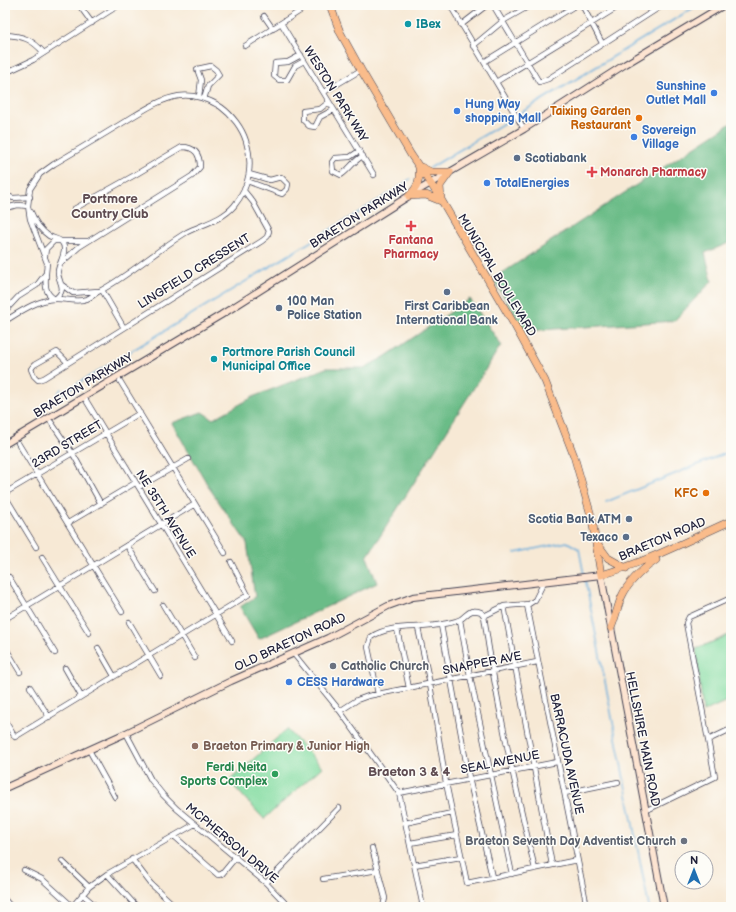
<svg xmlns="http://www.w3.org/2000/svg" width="736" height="912" font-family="'Balsamiq Sans',sans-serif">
<rect width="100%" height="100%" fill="#fdfcf7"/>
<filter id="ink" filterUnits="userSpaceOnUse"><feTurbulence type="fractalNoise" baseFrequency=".025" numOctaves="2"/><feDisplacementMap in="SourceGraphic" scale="8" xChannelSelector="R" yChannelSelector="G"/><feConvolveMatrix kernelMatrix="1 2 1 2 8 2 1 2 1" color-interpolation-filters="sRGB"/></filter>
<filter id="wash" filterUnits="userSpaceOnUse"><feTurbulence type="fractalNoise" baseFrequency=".012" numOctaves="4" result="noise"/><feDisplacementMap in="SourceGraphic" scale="16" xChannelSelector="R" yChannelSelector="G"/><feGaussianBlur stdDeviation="0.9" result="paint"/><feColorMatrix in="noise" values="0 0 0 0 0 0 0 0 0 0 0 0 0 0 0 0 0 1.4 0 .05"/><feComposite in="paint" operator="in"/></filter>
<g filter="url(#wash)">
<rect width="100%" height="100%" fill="#f7e9d5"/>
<path fill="#83dca1" stroke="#527f6e" d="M731,634v65l-28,13 -7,-63z
M287,729l35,38 -58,52 -35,-38z"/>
<path fill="#6abc87" stroke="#466f61" d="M731,123v119l-26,11 7,28 -38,40 -149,10 -32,-52z
M470,299l31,46 -134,212 10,26 -118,56 -19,-32 15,-10 -8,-54 -37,-54 -38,-66 30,-11 11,7 42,-23 71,-28h38l22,-12z"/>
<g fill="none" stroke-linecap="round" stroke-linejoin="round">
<path stroke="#65addc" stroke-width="1.5" d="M430,168l268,-163
M61,389l-5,8 333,-203 21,-15
M606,502l125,-51
M515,553l52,-11 12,7 5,26
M585,579l64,328"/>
</g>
</g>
<g filter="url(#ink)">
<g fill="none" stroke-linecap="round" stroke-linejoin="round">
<g stroke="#424052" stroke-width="6">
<path id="street" d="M79,5l13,18
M450,5l74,124
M493,5l46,77 9,-3 115,-74
M582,5l20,38
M264,16l9,13
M281,23l93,152
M461,25l26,-20
M5,35c18,1 27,4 39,18
M245,46l55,-35
M473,46l30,-25 28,-16
M301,55l-13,7 -13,1 -1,13 5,4h8l8,-14 9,-5
M484,62l92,-57
M5,73l28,-13 86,-55
M496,82l125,-77
M324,92l37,-22
M199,97l2,-17 -4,-11 14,-3 5,4 3,5 -11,11 -4,13
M329,102l-9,7 -17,2v9l6,6 6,1 5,-10 13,-7
M359,151l-9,6 -15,1 -3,4 1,9 8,4c9,-6 12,-14 22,-19
M247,181l35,13 5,-5 1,-5 -7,-7 -11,3 -21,-6
M5,195l8,3 17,-1
M5,208l13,-3 10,1
M31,212c4,10 9,18 18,24 4,2 9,3 12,5 8,9 -2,21 -3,30 -1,11 11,17 -3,28
M45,256l1,-7 8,-8h33
M61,263l18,-16 113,-71 8,-9c0,-13 -5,-20 -18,-20l-49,29 -59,33
M46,275c-1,10 -1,19 9,24
M62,285l11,8 25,-2
M102,290l22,38 138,-87 5,-4 2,-6 -16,-29 -9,-11
M5,311l13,-14 19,-12 9,-12 1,-10 -17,-44 -2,-13 2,-17 10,-15 14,-10c24,-14 47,-28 70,-42 17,-10 35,-23 55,-26 14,-2 30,3 42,11 11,8 21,21 25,34 7,22 4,46 -12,65 -12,14 -31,18 -47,26 -30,18 -56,42 -87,59 -5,2 -8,6 -13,8 -11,4 -21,-1 -33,0 -17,1 -34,13 -49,22
M68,363l-11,-11 -23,13 -3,4 3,7 4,4 6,-2 80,-50
M120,381l105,172
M84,397l148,244
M51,422l22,32 28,50
M18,443l104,169
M139,487l49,-28
M5,493l135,-80
M5,496l31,51
M68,523l67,-40
M127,545l28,46
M42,557l47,76
M9,577l46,76
M163,605l32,53
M527,605l60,302
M504,606l48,259
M484,616c12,86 31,169 51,253
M5,619l190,-115
M460,620l10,56 42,198
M129,622l32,54
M441,625l28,153 23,99
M418,628l12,56 16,99 21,100 110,-23
M397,629l12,59
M5,647l15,25
M98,648l16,28
M293,653l47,58 59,82 24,114
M65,668l16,28
M30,687l19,30
M378,694l-10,-47 3,-10c21,-14 48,-7 72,-13 5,-1 13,-2 18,-5 7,-5 9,-11 20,-7l3,4 20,-10 25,-2 6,-4 9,-18
M340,711l17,-11 11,-4 169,-34
M5,721l10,16 233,-142 -17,-33
M126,733l25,47 12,15 14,14 89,74 23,24
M708,740l23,-11
M89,750l26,47
M399,793l158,-31
M565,793l53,-11
M645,811l70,-34 -29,-154 3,-6 42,-19
M405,823l47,-10
M174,836l44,39 4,-1 14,-17
M410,843l47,-8
M372,848l13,50 -2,9
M132,859l19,25 25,23
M62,861l27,26
M414,865l47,-8
M24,870l18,9 30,27
M107,874l30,33
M323,879l55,-9
M266,883l73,-75
M82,894l15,13
M5,900l6,7
M72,907l17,-20 18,-13 88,-50"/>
</g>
<g stroke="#424052" stroke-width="8">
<path id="secondary" d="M5,444l216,-129 191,-121 112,-65 100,-64 100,-60
M5,788l121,-55 105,-52 97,-43 60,-32 25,-9 188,-22 63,332"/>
</g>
<g stroke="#424052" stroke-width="8">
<path id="primary" d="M330,5l10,27 21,38 50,85 28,41 76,130 30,55 29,75 18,63 9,56c46,-13 87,-35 130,-54
M421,167l10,5h19
M409,196c9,-9 11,-15 10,-28
M409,196l17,-1 15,6
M441,199l-1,-13 10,-14
M597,543l11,15 18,10
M611,628c5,-11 6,-21 11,-32 7,-15 21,-27 34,-36"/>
</g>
<use href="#street" stroke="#fff" stroke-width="4.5"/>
<use href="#secondary" stroke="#fde4d1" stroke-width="6"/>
<use href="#primary" stroke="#fabc8b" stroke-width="7"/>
</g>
</g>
<g fill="#0f9aa8" stroke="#fdfcf7" stroke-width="1.5">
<circle cx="408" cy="24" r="4"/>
<circle cx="214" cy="359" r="4"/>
</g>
<g fill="#3f7fe0" stroke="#fdfcf7" stroke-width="1.5">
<circle cx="714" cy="93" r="4"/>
<circle cx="457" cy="111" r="4"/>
<circle cx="634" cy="137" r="4"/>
<circle cx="487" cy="183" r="4"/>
<circle cx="289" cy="682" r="4"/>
</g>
<g fill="#e8710a" stroke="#fdfcf7" stroke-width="1.5">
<circle cx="639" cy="118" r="4"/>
<circle cx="706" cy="493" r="4"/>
</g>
<g fill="#5c6f8a" stroke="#fdfcf7" stroke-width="1.5">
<circle cx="517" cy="158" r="4"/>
<circle cx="447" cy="292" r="4"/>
<circle cx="279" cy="308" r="4"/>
<circle cx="629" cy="519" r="4"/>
<circle cx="626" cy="537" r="4"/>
</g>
<g fill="#e0444e" stroke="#fdfcf7" stroke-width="1.5">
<path d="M590 166h4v4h4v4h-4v4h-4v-4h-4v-4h4z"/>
<path d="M409 220h4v4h4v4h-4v4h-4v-4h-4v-4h4z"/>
</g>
<g fill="#6b7280" stroke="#fdfcf7" stroke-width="1.5">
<circle cx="333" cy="666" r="4"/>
<circle cx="684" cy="841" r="4"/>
</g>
<circle fill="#8d6e63" stroke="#fdfcf7" stroke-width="1.5" cx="195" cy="746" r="4"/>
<circle fill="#2e9e5b" stroke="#fdfcf7" stroke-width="1.5" cx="275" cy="774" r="4"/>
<g text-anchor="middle" stroke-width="3" stroke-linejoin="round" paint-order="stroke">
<g font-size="12" font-weight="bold" fill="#0d838f" stroke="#fdfcf7" text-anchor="start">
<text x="416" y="28">IBex</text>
<text x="222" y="356">Portmore Parish Council<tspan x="222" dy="14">Municipal Office</tspan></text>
</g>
<g font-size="12" font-weight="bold" fill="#366cbe" stroke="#fdfcf7" text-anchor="start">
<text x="706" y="90" text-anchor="end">Sunshine<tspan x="706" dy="14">Outlet Mall</tspan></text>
<text x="465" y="108">Hung Way<tspan x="465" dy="14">shopping Mall</tspan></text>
<text x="642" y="134">Sovereign<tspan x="642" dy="14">Village</tspan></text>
<text x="495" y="187">TotalEnergies</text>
<text x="297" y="686">CESS Hardware</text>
</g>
<g font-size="12" fill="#22223b" stroke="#fdfcf7">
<text transform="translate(336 94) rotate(58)" y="4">WESTON PARK WAY</text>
<text transform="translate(359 215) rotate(-32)" y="4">BRAETON PARKWAY</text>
<text transform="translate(194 271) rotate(-32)" y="4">LINGFIELD CRESSENT</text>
<text transform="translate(497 275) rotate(59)" y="4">MUNICIPAL BOULEVARD</text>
<text transform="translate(83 385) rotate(-31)" y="4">BRAETON PARKWAY</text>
<text transform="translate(67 444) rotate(-31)" y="4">23RD STREET</text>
<text transform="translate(166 514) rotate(58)" y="4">NE 35TH AVENUE</text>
<text transform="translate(662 539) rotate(-23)" y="4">BRAETON ROAD</text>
<text transform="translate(290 642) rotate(-25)" y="4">OLD BRAETON ROAD</text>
<text transform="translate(482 663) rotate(-11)" y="4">SNAPPER AVE</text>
<text transform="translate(643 739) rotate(79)" y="4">HELLSHIRE MAIN ROAD</text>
<text transform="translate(567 754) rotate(78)" y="4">BARRACUDA AVENUE</text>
<text transform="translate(500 762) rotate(-11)" y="4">SEAL AVENUE</text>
<text transform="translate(232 843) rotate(40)" y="4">MCPHERSON DRIVE</text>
</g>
<g font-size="12" font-weight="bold" fill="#c56008" stroke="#fdfcf7" text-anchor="end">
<text x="631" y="115">Taixing Garden<tspan x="631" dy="14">Restaurant</tspan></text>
<text x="698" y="497">KFC</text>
</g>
<g font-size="12" font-weight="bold" fill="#4e5e75" stroke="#fdfcf7" text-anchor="start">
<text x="525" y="162">Scotiabank</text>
<text x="287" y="305">100 Man<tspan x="287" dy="14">Police Station</tspan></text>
<text x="447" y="310" text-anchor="middle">First Caribbean<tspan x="447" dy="14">International Bank</tspan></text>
<text x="621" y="523" text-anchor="end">Scotia Bank ATM</text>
<text x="618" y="541" text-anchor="end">Texaco</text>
</g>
<g font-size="12" font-weight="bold" fill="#be3a42" stroke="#fdfcf7" text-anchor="start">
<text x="600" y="176">Monarch Pharmacy</text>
<text x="411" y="244" text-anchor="middle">Fantana<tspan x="411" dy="14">Pharmacy</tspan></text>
</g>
<g font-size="12" font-weight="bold" fill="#5b616d" stroke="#fdfcf7" text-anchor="start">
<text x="341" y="670">Catholic Church</text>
<text x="676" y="845" text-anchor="end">Braeton Seventh Day Adventist Church</text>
</g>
<g font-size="12" font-weight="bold" fill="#785e54" stroke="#fdfcf7" text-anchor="start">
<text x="203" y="750">Braeton Primary &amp; Junior High</text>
</g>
<g font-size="12" font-weight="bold" fill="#27864d" stroke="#fdfcf7" text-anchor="end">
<text x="267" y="771">Ferdi Neita<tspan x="267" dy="14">Sports Complex</tspan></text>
</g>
<g font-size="13" font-weight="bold" fill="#5f4c52" stroke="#fdfcf7">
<text x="110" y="203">Portmore<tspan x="110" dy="15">Country Club</tspan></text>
<text x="409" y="776">Braeton 3 &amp; 4</text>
</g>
</g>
<rect width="736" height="912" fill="none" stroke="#fdfcf7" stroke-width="20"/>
<g transform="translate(694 870)"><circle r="19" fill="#fdfcf7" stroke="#a5a5ac"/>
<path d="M0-3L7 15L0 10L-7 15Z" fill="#1f6fb2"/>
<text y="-6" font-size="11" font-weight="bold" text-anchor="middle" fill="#22223b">N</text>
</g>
</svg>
